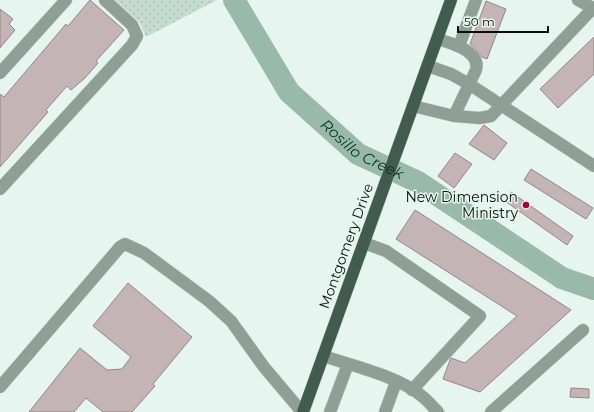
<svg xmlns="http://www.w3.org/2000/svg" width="594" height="412" font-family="Montserrat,sans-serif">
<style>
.park{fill:url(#park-dots)}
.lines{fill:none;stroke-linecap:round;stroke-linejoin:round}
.river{stroke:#98b9ab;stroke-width:22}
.building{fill:#c4b4b5;stroke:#958687}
.minor-casing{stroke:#c3d0cb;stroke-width:13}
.major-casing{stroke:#c3d0cb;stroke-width:13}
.minor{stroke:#909e98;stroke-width:12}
.major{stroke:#415b50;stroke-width:12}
.poi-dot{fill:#a1033c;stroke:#e6f5ef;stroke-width:1.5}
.labels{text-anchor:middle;stroke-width:3;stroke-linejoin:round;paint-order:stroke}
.poi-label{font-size:14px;fill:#0a0f0d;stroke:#e6f5ef;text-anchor:end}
.street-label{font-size:14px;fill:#0a0f0d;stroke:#e6f5ef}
.water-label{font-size:15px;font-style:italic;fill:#043527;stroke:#e6f5ef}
</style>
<defs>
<pattern id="park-dots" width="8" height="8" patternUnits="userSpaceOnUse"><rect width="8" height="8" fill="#c4dcd1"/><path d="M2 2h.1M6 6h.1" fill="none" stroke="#a7bcb2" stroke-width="1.8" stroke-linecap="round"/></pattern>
</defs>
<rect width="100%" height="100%" fill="#e6f5ef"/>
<!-- park -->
<path class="park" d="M 115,0 L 217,0 L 146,37 L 139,22 Z"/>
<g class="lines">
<!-- river -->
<path class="river" id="s1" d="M 234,0 L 289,92 L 358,154 L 418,182 L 562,278 L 594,289"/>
</g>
<!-- building -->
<path class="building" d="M 90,0 L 124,30 L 96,61 L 98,63 L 85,78 L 71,90 L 67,86 L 46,110 L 48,112 L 0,167 L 0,94 L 4,97 L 66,24 L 68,26 Z
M 486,1 L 506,9 L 487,59 L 482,57 L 475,48 L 470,44 Z
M 0,9 L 13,19 L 9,24 L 15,30 L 0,48 Z
M 594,37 L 594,74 L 558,108 L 540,89 Z
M 484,125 L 507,143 L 494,160 L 469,144 Z
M 455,153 L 472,164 L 454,188 L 438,176 Z
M 531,169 L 593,208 L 586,219 L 524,180 Z
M 511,192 L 573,236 L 567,245 L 505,201 Z
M 415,210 L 571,310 L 480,392 L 443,379 L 450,360 L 451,358 L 465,363 L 517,316 L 396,239 Z
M 128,283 L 192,337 L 153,384 L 155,386 L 132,412 L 103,412 L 86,398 L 74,412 L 29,412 L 80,348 L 107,370 L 122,369 L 131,357 L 93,326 Z
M 571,388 L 589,389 L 589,398 L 570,397 Z"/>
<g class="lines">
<defs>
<path id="minor" d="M 459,46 L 476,0
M 428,66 L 451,74 L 469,84 L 594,166
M 0,73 L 66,0
M 413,106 L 454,116 L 476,70 C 481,51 451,43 438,39
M 454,116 L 480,118 L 491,116 L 593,8 L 578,0
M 0,189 L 132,45 L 137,36 L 132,25 L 105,0
M 364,243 L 386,251 L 480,316 L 412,390
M 323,356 C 351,365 401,377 423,397 C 428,401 433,407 438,412
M 0,387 L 120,247 L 125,244 L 144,253 L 209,301 L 231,321 L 264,367 L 302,412
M 330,412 L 348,364
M 385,412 L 396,382
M 491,412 L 583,330"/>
<path id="major" d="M 303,412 L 451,0"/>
</defs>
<!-- minor casing -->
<use href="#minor" class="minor-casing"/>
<!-- major casing -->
<use href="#major" class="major-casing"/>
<!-- minor -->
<use href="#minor" class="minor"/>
<!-- major -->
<use href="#major" class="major"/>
</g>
<!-- markers -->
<circle class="poi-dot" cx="526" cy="205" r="4"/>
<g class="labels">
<!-- poi labels -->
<g class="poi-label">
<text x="518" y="202">New Dimension<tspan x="518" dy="16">Ministry</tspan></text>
</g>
<!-- street labels -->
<g class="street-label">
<text transform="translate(346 246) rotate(-70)" y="5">Montgomery Drive</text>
</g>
<!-- water labels -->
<g class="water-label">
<text dy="5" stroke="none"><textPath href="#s1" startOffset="201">Rosillo Creek</textPath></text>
</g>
</g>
<!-- scale -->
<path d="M458 26v6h90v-6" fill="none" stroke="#0a0f0d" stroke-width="2"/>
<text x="464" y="26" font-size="12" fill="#0a0f0d" stroke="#e6f5ef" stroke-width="3" paint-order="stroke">50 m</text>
</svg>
